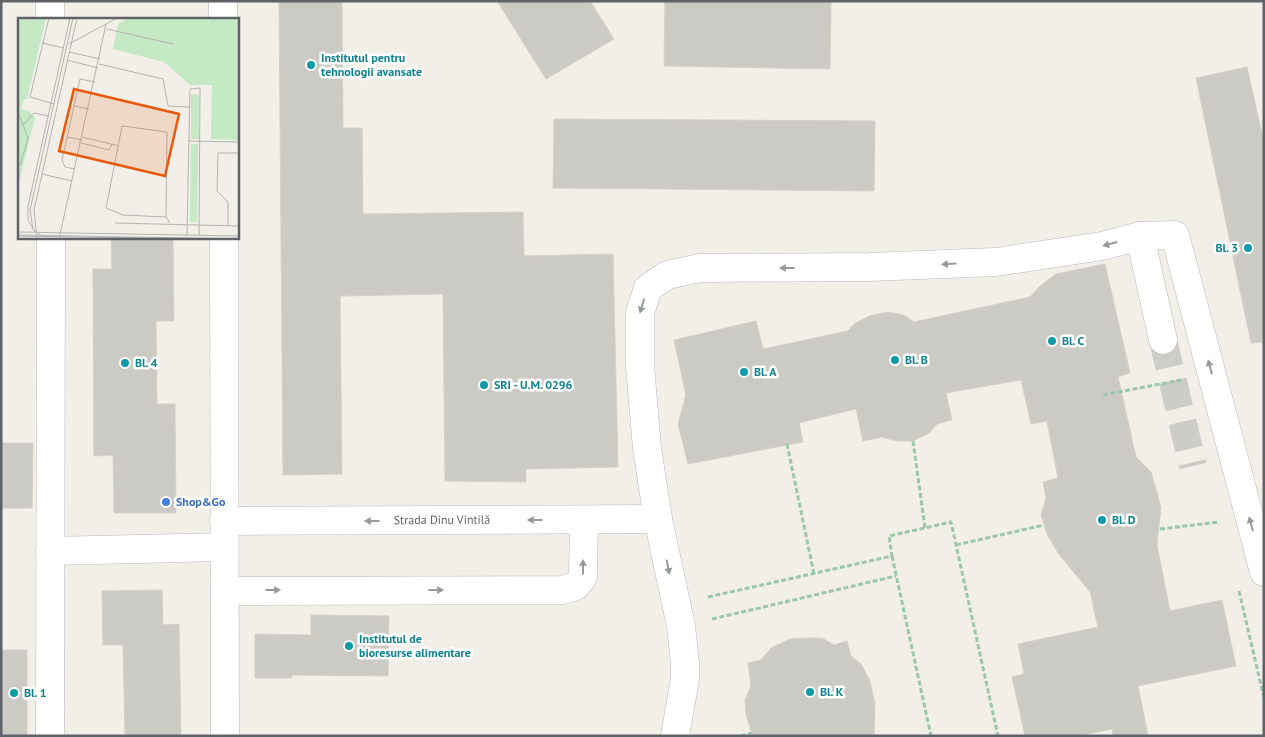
<svg xmlns="http://www.w3.org/2000/svg" width="1265" height="737" font-family="'PT Sans',sans-serif">
<style>
.building{fill:#cccac5;stroke:#d6d1c6}
.lines{fill:none;stroke-linecap:round;stroke-linejoin:round}
.minor-tunnel{stroke:#ccccc8;stroke-width:28;stroke-dasharray:28 14;stroke-linecap:butt}
.minor-casing{stroke:#b5b8bc;stroke-width:29}
.path{stroke:#9cc7a9;stroke-width:3;stroke-dasharray:5 2.5;stroke-linecap:butt}
.minor{stroke:#fff;stroke-width:28}
.oneway{fill:#979a9d}
.culture-dot{fill:#0f9aa8;stroke:#fff;stroke-width:2}
.shop-dot{fill:#3f7fe0;stroke:#fff;stroke-width:2}
.labels{text-anchor:middle;stroke-width:5;stroke-linejoin:round;paint-order:stroke}
.culture-label{font-size:12px;font-weight:bold;fill:#0d838f;stroke:#fff;text-anchor:start}
.shop-label{font-size:12px;font-weight:bold;fill:#366cbe;stroke:#fff;text-anchor:start}
.street-label{font-size:12px;fill:#5f6368;stroke:#fff}
.inset-road{fill:none;stroke:#b3b3b1;stroke-width:1}
.view{fill:#e8590c;fill-opacity:0.15;stroke:#e8590c;stroke-width:2.5}
.inset-edge{fill:none;stroke:#5f6368;stroke-width:2.5}
</style>
<rect width="100%" height="100%" fill="#f1efe8"/>
<!-- building -->
<path class="building" d="M 279,1 L 342,1 L 343,128 L 362,128 L 363,214 L 523,212 L 524,256 L 613,254 L 618,467 L 526,469 L 526,482 L 445,481 L 443,294 L 340,296 L 342,474 L 283,475 Z
M 497,1 L 590,1 L 614,39 L 546,79 Z
M 665,1 L 831,1 L 830,69 L 664,66 Z
M 1247,67 L 1264,143 L 1264,342 L 1251,343 L 1196,78 Z
M 554,119 L 875,121 L 874,191 L 553,188 Z
M 111,238 L 173,238 L 174,321 L 156,321 L 157,404 L 175,404 L 176,513 L 114,513 L 113,455 L 94,456 L 93,269 L 112,269 Z
M 1105,264 L 1130,373 L 1118,377 L 1136,457 L 1151,472 L 1161,507 L 1157,545 L 1170,611 L 1222,600 L 1236,666 L 1138,686 L 1148,736 L 1113,736 L 1112,729 L 1078,736 L 1025,736 L 1012,677 L 1024,674 L 1018,644 L 1098,627 L 1090,592 L 1058,553 L 1047,534 L 1041,515 L 1046,498 L 1043,482 L 1058,478 L 1047,421 L 1031,424 L 1021,380 L 946,393 L 952,420 L 937,424 L 929,433 L 913,441 L 896,441 L 882,437 L 863,441 L 856,409 L 799,423 L 803,442 L 688,464 L 678,424 L 686,395 L 674,340 L 756,321 L 763,349 L 848,331 L 854,324 L 869,316 L 887,312 L 904,315 L 914,322 L 1030,297 L 1040,286 L 1056,274 Z
M 1,443 L 33,443 L 32,508 L 1,508 Z
M 162,590 L 163,625 L 179,624 L 181,736 L 125,736 L 123,645 L 103,645 L 102,591 Z
M 311,615 L 389,616 L 388,676 L 292,675 L 292,678 L 255,678 L 255,634 L 311,635 Z
M 807,638 L 822,638 L 834,645 L 847,641 L 851,656 L 861,664 L 870,681 L 875,704 L 874,736 L 753,736 L 746,715 L 745,699 L 751,686 L 748,663 L 761,660 L 771,648 L 790,639 Z
M 1,650 L 27,650 L 27,736 L 1,736 Z"/>
<g class="lines">
<!-- minor-tunnel -->
<path class="minor-tunnel" d="M 1163,340 L 1193,466"/>
<defs>
<g id="minor">
<path d="M 50,1 L 50,19"/>
<path d="M 223,19 L 223,1"/>
<path d="M 1140,236 L 1163,340"/>
<path d="M 224,238 L 225,736"/>
<path id="s1" d="M 224,521 L 658,519"/>
<path d="M 50,551 L 224,547"/>
<path d="M 225,591 L 563,590 L 576,586 L 583,577 L 584,520"/>
<path d="M 50,736 L 51,238"/>
<path d="M 675,736 L 685,679 L 685,663 L 681,626 L 658,519 L 647,448 L 640,366 L 640,313 L 648,288 L 667,275 L 700,268 L 869,267 L 996,262 L 1102,246 L 1140,236 L 1175,235 L 1264,572"/>
</g>
</defs>
<!-- minor casing -->
<use href="#minor" class="minor-casing"/>
<!-- path -->
<path class="path" d="M 1103,395 L 1181,380
M 913,441 L 925,528
M 787,444 L 814,574
M 1160,529 L 1219,522
M 956,545 L 1044,525
M 892,556 L 931,736
M 1239,591 L 1264,698
M 708,597 L 892,556 L 889,536 L 951,522 L 998,736
M 712,619 L 896,576
M 741,736 L 752,733"/>
<!-- minor -->
<use href="#minor" class="minor"/>
</g>
<!-- one-way arrows -->
<defs><path id="oneway-solid" d="M-6-.8H1V-3.2L6.5 0L1 3.2V.8H-6Z" transform="scale(1.25)"/></defs>
<g class="oneway">
<use href="#oneway-solid" transform="translate(1110 244) rotate(165)"/>
<use href="#oneway-solid" transform="translate(949 264) rotate(177)"/>
<use href="#oneway-solid" transform="translate(787 268) rotate(180)"/>
<use href="#oneway-solid" transform="translate(642 306) rotate(106)"/>
<use href="#oneway-solid" transform="translate(1210 367) rotate(-105)"/>
<use href="#oneway-solid" transform="translate(535 520) rotate(180)"/>
<use href="#oneway-solid" transform="translate(372 521) rotate(180)"/>
<use href="#oneway-solid" transform="translate(1251 524) rotate(-105)"/>
<use href="#oneway-solid" transform="translate(583 567) rotate(-90)"/>
<use href="#oneway-solid" transform="translate(668 567) rotate(79)"/>
<use href="#oneway-solid" transform="translate(273 590)"/>
<use href="#oneway-solid" transform="translate(436 590)"/>
</g>
<!-- markers -->
<g class="culture-dot">
<circle cx="311" cy="65" r="5"/>
<circle cx="1248" cy="248" r="5"/>
<circle cx="1052" cy="341" r="5"/>
<circle cx="895" cy="360" r="5"/>
<circle cx="125" cy="363" r="5"/>
<circle cx="744" cy="372" r="5"/>
<circle cx="484" cy="385" r="5"/>
<circle cx="1102" cy="520" r="5"/>
<circle cx="349" cy="646" r="5"/>
<circle cx="810" cy="692" r="5"/>
<circle cx="14" cy="693" r="5"/>
</g>
<circle class="shop-dot" cx="166" cy="502" r="5"/>
<g class="labels">
<!-- culture labels -->
<g class="culture-label">
<text x="321" y="62">Institutul pentru<tspan x="321" dy="14">tehnologii avansate</tspan></text>
<text x="1238" y="252" text-anchor="end">Bl. 3</text>
<text x="1062" y="345">Bl. C</text>
<text x="905" y="364">Bl. B</text>
<text x="135" y="367">Bl. 4</text>
<text x="754" y="376">Bl. A</text>
<text x="494" y="389">SRI - U.M. 0296</text>
<text x="1112" y="524">Bl. D</text>
<text x="359" y="643">Institutul de<tspan x="359" dy="14">bioresurse alimentare</tspan></text>
<text x="820" y="696">Bl. K</text>
<text x="24" y="697">Bl. 1</text>
</g>
<!-- shop labels -->
<g class="shop-label">
<text x="176" y="506">Shop&amp;Go</text>
</g>
<!-- street labels -->
<g class="street-label">
<text dy="4" stroke="none"><textPath href="#s1" startOffset="218">Strada Dinu Vintilă</textPath></text>
</g>
</g>
<!-- overview -->
<g transform="translate(18 18)">
<rect width="221" height="221" fill="#f1efe8"/>
<path d="M 0,0 L 28,0 L 9,81 L 6,81 L 3,91 L 11,93 L 17,100 L 0,168 ZM 111,0 L 221,0 L 221,122 L 193,121 L 194,67 L 172,67 L 146,44 L 95,31 L 100,6 ZM 173,76 L 181,77 L 181,121 L 173,121 ZM 173,126 L 180,126 L 179,204 L 172,204 Z" fill="#c5e8c5"/>
<path class="inset-road" d="M 31,0 L 12,79 L 36,86M 89,11 L 155,26M 24,25 L 46,30M 51,26 L 99,0M 51,34 L 82,41M 49,42 L 80,50M 81,46 L 145,61 L 150,88 L 171,89M 56,88 L 71,91M 0,94 L 10,120 L 2,148M 5,107 L 16,95 L 31,98M 49,119 L 64,122M 64,119 L 101,128M 171,123 L 222,124M 63,125 L 91,132 L 94,126M 57,151 L 47,149 L 44,142 L 62,61 L 77,64M 24,156 L 54,163M 148,199 L 105,197 L 88,190 L 104,108 L 149,114 L 148,199 L 152,205M 97,205 L 222,208M 210,207 L 210,184 L 199,173 L 200,135 L 222,135M 0,214 L 222,218M 17,214 L 10,202 L 10,188 L 52,0M 0,217 L 222,221M 169,217 L 172,71 L 182,70 L 181,217M 0,218 L 197,221M 25,219 L 15,211 L 12,192 L 55,0M 19,221 L 16,192 L 59,0M 41,221 L 88,6"/>
<path class="view" d="M 56,71 L 161,96 L 147,158 L 41,133 Z"/>
<rect width="221" height="221" class="inset-edge"/>
</g>
<!-- border -->
<rect width="1265" height="737" fill="none" stroke="#5f6368" stroke-width="5"/>
</svg>
